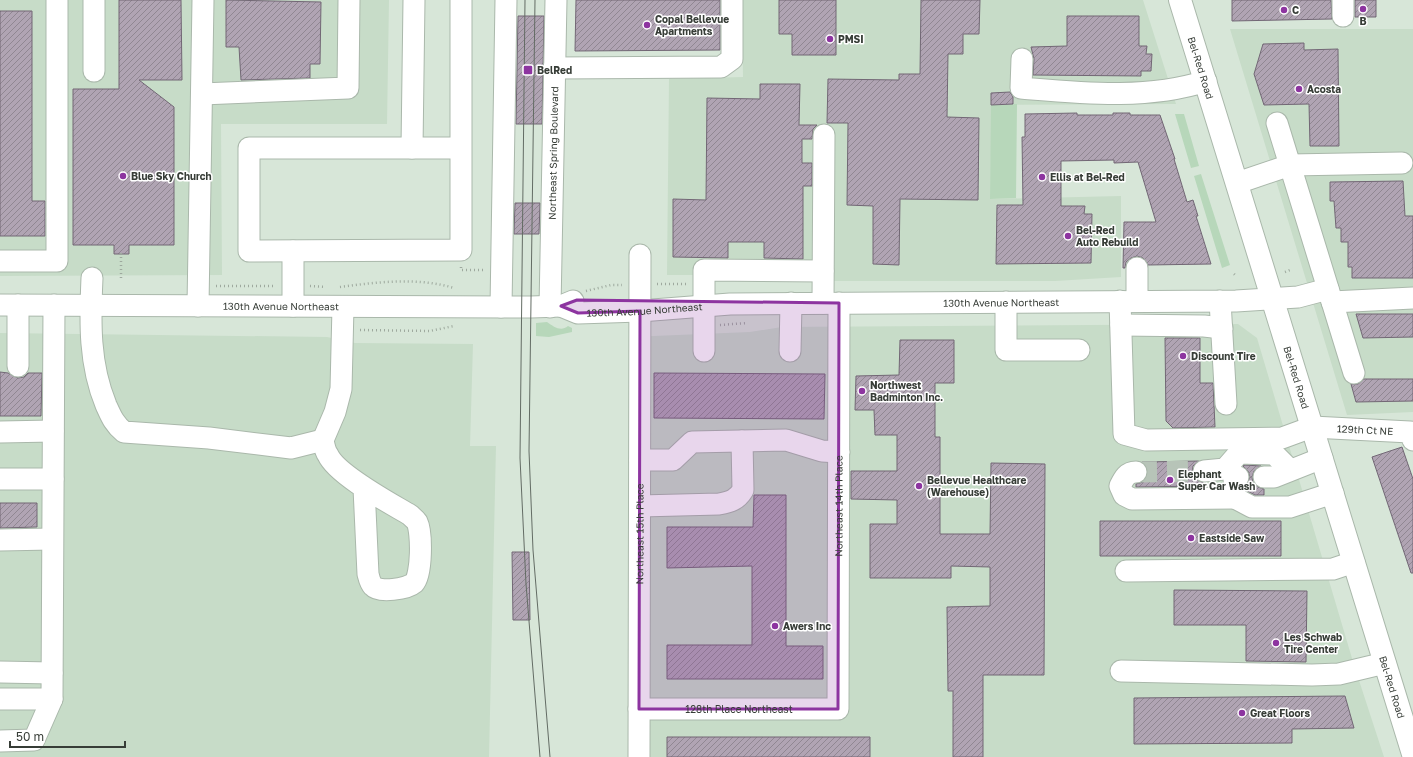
<svg xmlns="http://www.w3.org/2000/svg" width="1413" height="757" font-family="'Golos Text',sans-serif">
<style>
.built{fill:#c7dcc8}
.green{fill:#b7d7ba}
.building{fill:url(#building-hatch);stroke:#726775}
.lines{fill:none;stroke-linecap:round;stroke-linejoin:round}
.minor-tunnel{stroke:#b7c4b8;stroke-width:21;stroke-dasharray:21 10;stroke-linecap:butt}
.minor-casing{stroke:#aab8ab;stroke-width:23}
.major-casing{stroke:#aab8ab;stroke-width:24}
.path{stroke:#9ea99e;stroke-width:2.5;stroke-dasharray:1 3;stroke-linecap:butt}
.minor{stroke:#fff;stroke-width:21}
.major{stroke:#fff;stroke-width:22}
.tram{stroke:#636c64;stroke-width:1}
.marked{fill:#8d34a0;fill-opacity:0.2;stroke:#8d34a0;stroke-width:3;stroke-linejoin:round}
.poi-dot{fill:#8d34a0;stroke:#fff;stroke-width:1.5}
.labels{text-anchor:middle;stroke-width:3;stroke-linejoin:round;paint-order:stroke}
.poi-label{font-size:10px;font-weight:bold;fill:#373d37;stroke:#fff;text-anchor:start}
.street-label{font-size:10px;fill:#373d37;stroke:#fff}
</style>
<defs>
<pattern id="building-hatch" width="6" height="6" patternUnits="userSpaceOnUse"><rect width="6" height="6" fill="#b0a4b3"/><path d="M-1 1l2-2M0 6l6-6M5 7l2-2" fill="none" stroke="#908792"/></pattern>
</defs>
<rect width="100%" height="100%" fill="#d7e6d8"/>
<!-- built -->
<path class="built" d="M 0,0 L 389,0 L 387,124 L 221,124 L 222,275 L 0,276 Z
M 742,0 L 1143,0 L 1176,104 L 992,105 L 990,199 L 1121,196 L 1121,277 L 1055,281 L 781,281 L 719,275 L 667,275 L 669,79 L 743,77 Z
M 1230,29 L 1413,29 L 1413,412 L 1347,415 Z
M 1238,324 L 1257,338 L 1354,665 L 1384,757 L 629,757 L 630,337 L 750,332 L 782,327 Z
M 0,333 L 327,337 L 355,343 L 473,344 L 470,446 L 496,446 L 489,757 L 0,757 Z"/>
<!-- green -->
<path class="green" d="M 1017,104 L 1016,198 L 990,199 L 991,105 Z
M 1175,114 L 1184,114 L 1199,166 L 1191,168 Z
M 1201,174 L 1230,265 L 1222,268 L 1194,176 Z
M 547,322 C 554,327 561,332 568,326 L 572,328 L 572,332 L 549,337 L 536,336 L 536,323 Z"/>
<!-- building -->
<path class="building" d="M 119,0 L 181,0 L 182,80 L 139,80 L 174,107 L 174,245 L 129,245 L 129,254 L 114,254 L 114,245 L 73,245 L 73,89 L 119,89 Z
M 226,0 L 321,2 L 320,64 L 310,64 L 310,78 L 241,80 L 239,47 L 226,47 Z
M 576,0 L 720,0 L 720,50 L 575,51 Z
M 779,0 L 836,0 L 836,55 L 792,55 L 792,34 L 779,34 Z
M 921,0 L 980,0 L 979,34 L 963,34 L 963,54 L 948,54 L 947,117 L 979,118 L 978,200 L 900,199 L 899,265 L 873,264 L 873,206 L 847,205 L 848,123 L 827,123 L 828,79 L 899,80 L 899,74 L 920,74 Z
M 1232,0 L 1331,0 L 1332,19 L 1232,21 Z
M 1355,0 L 1376,0 L 1376,17 L 1355,17 Z
M 0,11 L 32,11 L 32,201 L 45,201 L 45,236 L 0,236 Z
M 518,16 L 544,16 L 542,124 L 516,124 Z
M 1067,16 L 1139,16 L 1139,46 L 1147,46 L 1146,54 L 1152,54 L 1151,71 L 1141,71 L 1141,76 L 1033,75 L 1034,59 L 1031,47 L 1067,46 Z
M 1304,43 L 1304,50 L 1338,49 L 1339,146 L 1310,146 L 1309,104 L 1264,105 L 1254,74 L 1263,44 Z
M 760,84 L 800,84 L 799,125 L 817,125 L 813,129 L 812,139 L 802,139 L 802,163 L 812,163 L 812,186 L 803,186 L 803,259 L 764,258 L 764,242 L 728,242 L 728,258 L 673,257 L 673,199 L 706,200 L 707,98 L 760,99 Z
M 1010,92 L 1013,97 L 1013,104 L 991,105 L 991,93 Z
M 1077,113 L 1077,115 L 1113,115 L 1113,113 L 1130,113 L 1130,115 L 1160,115 L 1175,159 L 1174,159 L 1187,202 L 1193,200 L 1198,216 L 1196,216 L 1211,264 L 1148,265 L 1143,258 L 1137,256 L 1131,258 L 1126,262 L 1125,268 L 1123,268 L 1124,222 L 1156,222 L 1138,162 L 1114,163 L 1114,160 L 1061,161 L 1061,206 L 1085,206 L 1084,214 L 1092,214 L 1091,263 L 996,264 L 997,205 L 1023,205 L 1022,137 L 1025,137 L 1025,114 Z
M 1403,181 L 1405,216 L 1413,216 L 1413,278 L 1352,278 L 1352,267 L 1348,267 L 1348,242 L 1341,242 L 1341,228 L 1336,228 L 1334,201 L 1330,201 L 1330,182 Z
M 515,203 L 540,203 L 539,234 L 514,234 Z
M 1356,314 L 1413,314 L 1413,337 L 1363,338 Z
M 1165,338 L 1200,338 L 1200,383 L 1213,383 L 1215,427 L 1173,428 L 1166,421 Z
M 900,340 L 954,340 L 954,383 L 935,383 L 935,437 L 940,437 L 940,534 L 990,534 L 991,463 L 1045,464 L 1044,675 L 983,675 L 983,757 L 953,757 L 953,691 L 948,691 L 947,607 L 990,606 L 990,567 L 951,566 L 951,578 L 870,578 L 870,524 L 897,524 L 897,500 L 851,499 L 851,471 L 897,471 L 897,435 L 875,435 L 874,410 L 855,410 L 856,376 L 899,375 Z
M 0,372 L 8,373 L 18,378 L 24,377 L 28,373 L 42,373 L 41,416 L 0,416 Z
M 654,373 L 825,374 L 824,419 L 654,418 Z
M 1364,379 L 1413,379 L 1413,401 L 1356,402 L 1351,384 L 1358,384 Z
M 1402,447 L 1413,479 L 1413,573 L 1411,573 L 1372,457 Z
M 1199,461 L 1193,466 L 1192,473 L 1194,478 L 1204,483 L 1204,486 L 1136,487 L 1136,484 L 1143,482 L 1147,477 L 1148,471 L 1142,462 Z
M 1244,465 L 1261,466 L 1254,471 L 1252,477 L 1253,483 L 1258,487 L 1264,489 L 1264,495 L 1255,495 L 1247,491 L 1246,485 L 1250,477 L 1248,471 L 1243,466 Z
M 754,495 L 786,495 L 786,646 L 823,646 L 823,679 L 667,679 L 667,645 L 752,645 L 752,566 L 667,568 L 667,527 L 753,527 Z
M 0,503 L 37,503 L 37,527 L 0,528 Z
M 1100,521 L 1281,521 L 1281,556 L 1100,556 Z
M 512,552 L 529,552 L 530,620 L 513,620 Z
M 1174,590 L 1307,591 L 1306,662 L 1246,661 L 1246,625 L 1174,625 Z
M 1345,696 L 1354,728 L 1292,729 L 1292,743 L 1134,744 L 1134,698 Z
M 667,737 L 870,737 L 870,757 L 667,757 Z"/>
<g class="lines">
<!-- minor-tunnel -->
<path class="minor-tunnel" d="M 1136,472 L 1204,471"/>
<defs>
<g id="minor">
<path d="M 1343,0 L 1343,16"/>
<path d="M 1022,59 L 1021,88 C 1082,93 1147,100 1206,81"/>
<path d="M 554,68 L 721,67 L 732,59 L 732,0"/>
<path d="M 94,71 L 94,0"/>
<path d="M 202,94 L 348,88 L 349,0"/>
<path d="M 1277,123 L 1354,373"/>
<path d="M 412,148 L 414,0"/>
<path d="M 461,148 L 249,148 L 249,251 L 461,250 L 461,0"/>
<path d="M 1237,183 L 1290,165 L 1402,163"/>
<path d="M 293,251 L 293,306"/>
<path d="M 0,261 L 57,261 L 57,0"/>
<path d="M 1137,268 L 1137,301"/>
<path d="M 92,278 C 90,322 89,364 106,405 C 111,416 114,424 124,432 L 209,438 L 291,448 L 323,440"/>
<path id="s1" d="M 1120,301 L 1124,434 L 1146,440 L 1282,438 L 1312,427 L 1410,432 L 1413,440"/>
<path d="M 1220,301 L 1226,404"/>
<path d="M 1006,302 L 1006,350 L 1079,350"/>
<path d="M 1332,302 L 1413,298"/>
<path d="M 823,303 L 824,135"/>
<path id="s2" d="M 0,305 L 531,307 L 561,306 L 573,301"/>
<path d="M 198,306 L 203,0"/>
<path id="s3" d="M 561,306 L 578,313 L 640,311 L 730,304 L 1236,301 L 1298,297 L 1328,289"/>
<path d="M 343,307 L 341,389 L 335,412 L 323,440 C 324,445 325,451 328,455 C 337,475 390,503 410,515 C 412,517 415,519 417,522 C 422,532 422,575 414,583 C 407,589 379,593 373,586 C 370,583 369,578 368,574 L 364,488"/>
<path d="M 501,307 L 506,0"/>
<path id="s4" d="M 550,307 L 556,0"/>
<path d="M 1121,325 L 1204,326 L 1222,328"/>
<path d="M 704,351 L 704,270 L 823,271"/>
<path d="M 790,351 L 791,303"/>
<path d="M 18,366 L 18,305"/>
<path d="M 0,432 L 53,431"/>
<path d="M 640,460 L 673,460 L 692,442 L 786,440 L 822,451 L 839,452"/>
<path d="M 1204,471 L 1225,469 L 1239,453 L 1274,454 L 1290,470"/>
<path d="M 1136,472 C 1127,472 1124,478 1120,486 L 1124,495 L 1132,499 L 1235,498"/>
<path d="M 1238,477 L 1234,477 L 1235,498 L 1252,507 L 1290,507 L 1333,493"/>
<path d="M 1264,477 L 1274,477 L 1322,458"/>
<path d="M 0,479 L 53,479"/>
<path d="M 640,506 L 719,504 C 730,502 737,500 743,490 L 742,441"/>
<path d="M 0,540 L 52,539"/>
<path d="M 1126,571 L 1333,569 L 1354,562"/>
<path d="M 1121,671 L 1312,675 L 1339,674 L 1385,663"/>
<path d="M 0,672 L 52,673"/>
<path d="M 0,699 L 52,699"/>
<path id="s5" d="M 639,709 L 838,709 L 839,303"/>
<path d="M 0,741 L 34,740 L 52,699 L 54,305"/>
<path id="s6" d="M 639,757 L 640,255"/>
</g>
<g id="major">
<path id="s7" d="M 1180,0 L 1413,754"/>
</g>
</defs>
<!-- minor casing -->
<use href="#minor" class="minor-casing"/>
<!-- major casing -->
<use href="#major" class="major-casing"/>
<!-- path -->
<path class="path" d="M 461,267 L 461,270 L 484,270
M 1285,272 L 1290,270
M 1234,274 L 1236,276
M 121,278 L 121,253
M 657,284 L 686,284
M 216,286 L 275,286
M 310,286 L 325,287
M 340,287 C 378,282 418,277 454,288
M 586,291 L 611,285 L 622,285
M 720,325 L 747,323
M 360,330 L 430,331 L 454,326"/>
<!-- minor -->
<use href="#minor" class="minor"/>
<!-- major -->
<use href="#major" class="major"/>
<!-- tram -->
<path class="tram" d="M 525,0 L 520,458 L 526,584 L 540,757
M 535,0 L 529,451 L 533,550 L 550,757"/>
</g>
<!-- marked area -->
<path class="marked" d="M 577,300 L 839,303 L 838,709 L 639,709 L 640,311 L 578,313 L 561,306 Z"/>
<!-- markers -->
<g class="poi-dot">
<circle cx="1363" cy="9" r="4"/>
<circle cx="1284" cy="10" r="4"/>
<circle cx="647" cy="25" r="4"/>
<circle cx="830" cy="39" r="4"/>
<rect x="523" y="65" width="10" height="10" rx="2"/>
<circle cx="1299" cy="89" r="4"/>
<circle cx="123" cy="176" r="4"/>
<circle cx="1042" cy="177" r="4"/>
<circle cx="1068" cy="236" r="4"/>
<circle cx="1183" cy="356" r="4"/>
<circle cx="862" cy="391" r="4"/>
<circle cx="1170" cy="480" r="4"/>
<circle cx="919" cy="486" r="4"/>
<circle cx="1191" cy="538" r="4"/>
<circle cx="775" cy="626" r="4"/>
<circle cx="1276" cy="643" r="4"/>
<circle cx="1242" cy="713" r="4"/>
</g>
<g class="labels">
<!-- poi labels -->
<g class="poi-label">
<text x="1292" y="14">C</text>
<text x="655" y="23">Copal Bellevue<tspan x="655" dy="12">Apartments</tspan></text>
<text x="1363" y="25" text-anchor="middle">B</text>
<text x="838" y="43">PMSI</text>
<text x="537" y="74">BelRed</text>
<text x="1307" y="93">Acosta</text>
<text x="131" y="180">Blue Sky Church</text>
<text x="1050" y="181">Ellis at Bel-Red</text>
<text x="1076" y="234">Bel-Red<tspan x="1076" dy="12">Auto Rebuild</tspan></text>
<text x="1191" y="360">Discount Tire</text>
<text x="870" y="389">Northwest<tspan x="870" dy="12">Badminton Inc.</tspan></text>
<text x="1178" y="478">Elephant<tspan x="1178" dy="12">Super Car Wash</tspan></text>
<text x="927" y="484">Bellevue Healthcare<tspan x="927" dy="12">(Warehouse)</tspan></text>
<text x="1199" y="542">Eastside Saw</text>
<text x="783" y="630">Awers Inc</text>
<text x="1284" y="641">Les Schwab<tspan x="1284" dy="12">Tire Center</tspan></text>
<text x="1250" y="717">Great Floors</text>
</g>
<!-- street labels -->
<g class="street-label">
<text dy="4" stroke="none"><textPath href="#s7" startOffset="71">Bel-Red Road</textPath></text>
<text dy="4" stroke="none"><textPath href="#s4" startOffset="154">Northeast Spring Boulevard</textPath></text>
<text dy="4" stroke="none"><textPath href="#s3" startOffset="442">130th Avenue Northeast</textPath></text>
<text dy="4" stroke="none"><textPath href="#s2" startOffset="281">130th Avenue Northeast</textPath></text>
<text dy="4" stroke="none"><textPath href="#s3" startOffset="85">130th Avenue Northeast</textPath></text>
<text dy="4" stroke="none"><textPath href="#s7" startOffset="395">Bel-Red Road</textPath></text>
<text dy="4" stroke="none"><textPath href="#s1" startOffset="377">129th Ct NE</textPath></text>
<text dy="4" stroke="none"><textPath href="#s5" startOffset="402">Northeast 14th Place</textPath></text>
<text dy="4" stroke="none"><textPath href="#s6" startOffset="223">Northeast 15th Place</textPath></text>
<text dy="4" stroke="none"><textPath href="#s7" startOffset="719">Bel-Red Road</textPath></text>
<text dy="4" stroke="none"><textPath href="#s5" startOffset="100">128th Place Northeast</textPath></text>
</g>
</g>
<!-- scale -->
<path d="M10 741v6h115v-6" fill="none" stroke="#373d37" stroke-width="2"/>
<text x="16" y="741" font-size="12" fill="#373d37" stroke="#ffffff" stroke-width="3" paint-order="stroke">50 m</text>
</svg>
